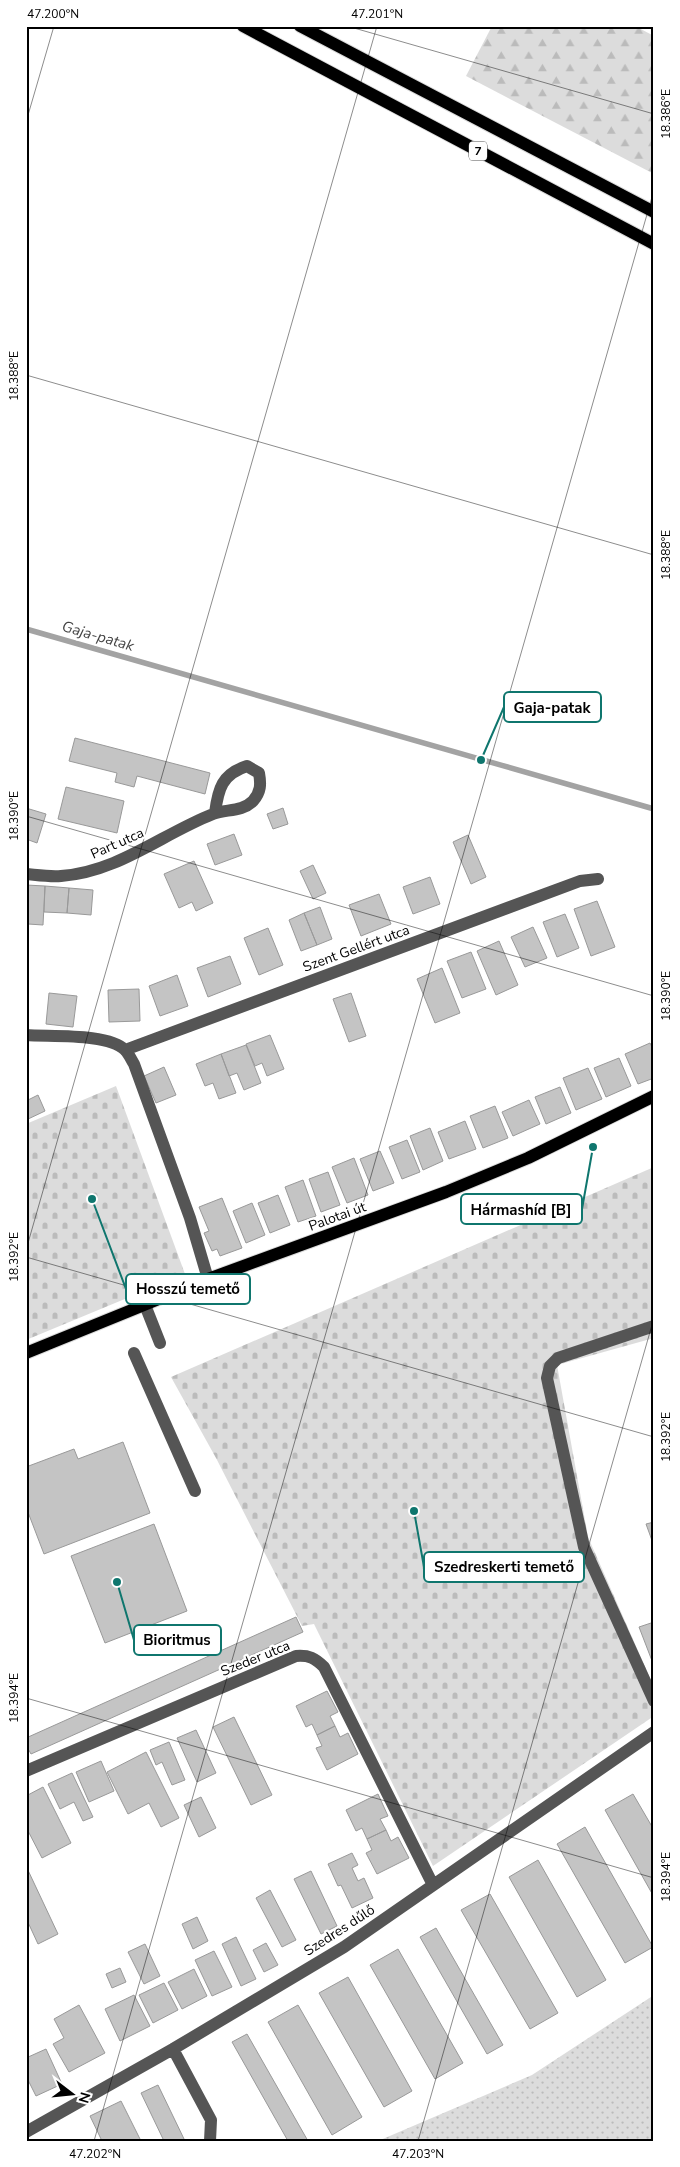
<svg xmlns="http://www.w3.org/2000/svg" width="680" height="2167" font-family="'Nunito Sans',sans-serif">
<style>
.forest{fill:url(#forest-firs)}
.cemetery{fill:url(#cemetery-stones)}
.park{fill:url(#park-dots)}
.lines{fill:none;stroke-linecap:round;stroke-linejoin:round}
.stream{stroke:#a3a3a3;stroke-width:5.5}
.building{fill:#c4c4c4;stroke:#999}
.major-casing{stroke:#dbdbdb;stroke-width:14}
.minor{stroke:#555;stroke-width:12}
.major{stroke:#000;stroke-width:12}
.ticks{fill:none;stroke:#000;stroke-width:1;stroke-opacity:0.45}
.labels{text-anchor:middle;stroke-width:4.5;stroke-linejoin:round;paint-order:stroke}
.shield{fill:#fff;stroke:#4c4c4c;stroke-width:1}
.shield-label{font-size:12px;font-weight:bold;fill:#000}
.street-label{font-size:14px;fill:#000;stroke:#fff}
.water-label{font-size:15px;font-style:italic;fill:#444;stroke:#fff}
.leader{fill:none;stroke:#0f766e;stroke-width:2}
.callout-dot{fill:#0f766e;stroke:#fff;stroke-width:2}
.callout{fill:#fff;stroke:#0f766e;stroke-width:2}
.callout-label{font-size:15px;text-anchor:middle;font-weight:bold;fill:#000}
.neatline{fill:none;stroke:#000;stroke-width:2}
.ticks-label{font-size:12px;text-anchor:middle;fill:#000}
</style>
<defs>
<pattern id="forest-firs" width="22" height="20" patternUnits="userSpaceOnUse" patternTransform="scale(1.25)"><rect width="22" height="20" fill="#dcdcdc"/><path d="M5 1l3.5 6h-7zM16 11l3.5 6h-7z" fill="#bbb"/></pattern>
<pattern id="cemetery-stones" width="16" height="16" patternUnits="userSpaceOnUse" patternTransform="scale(1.25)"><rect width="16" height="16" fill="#dcdcdc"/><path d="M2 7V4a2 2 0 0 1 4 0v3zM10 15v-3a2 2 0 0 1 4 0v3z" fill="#bbb"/></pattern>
<pattern id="park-dots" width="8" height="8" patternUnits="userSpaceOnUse" patternTransform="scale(1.25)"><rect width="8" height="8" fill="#dcdcdc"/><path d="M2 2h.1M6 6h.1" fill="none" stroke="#bbb" stroke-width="1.8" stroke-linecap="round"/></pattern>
</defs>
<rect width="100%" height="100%" fill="#fff"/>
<!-- forest -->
<path class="forest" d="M 492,26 L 635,26 L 654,36 L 654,174 L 466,76 Z"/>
<!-- cemetery -->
<path class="cemetery" d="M 116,1086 L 185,1274 L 26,1340 L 26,1124 Z
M 654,1167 L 654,1338 L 557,1365 L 588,1537 L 654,1687 L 654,1716 L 433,1866 L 314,1624 L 302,1626 L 216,1458 L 171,1377 Z"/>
<!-- park -->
<path class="park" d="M 654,1995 L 654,2141 L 378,2141 L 532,2075 Z"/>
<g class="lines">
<!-- stream -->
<path class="stream" d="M 26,629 L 654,809"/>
</g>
<!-- building -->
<path class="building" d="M 75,738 L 210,773 L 205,794 L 137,776 L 134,787 L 115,782 L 117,773 L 69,761 Z
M 66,787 L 124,801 L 117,833 L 58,819 Z
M 26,808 L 46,814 L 37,843 L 26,839 Z
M 283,808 L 288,824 L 273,829 L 267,814 Z
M 234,834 L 242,855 L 215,865 L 207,844 Z
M 468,835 L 486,877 L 471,884 L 453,842 Z
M 194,861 L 213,903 L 196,911 L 192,902 L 179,908 L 164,874 Z
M 313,865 L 326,893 L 313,899 L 300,871 Z
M 430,877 L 440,904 L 413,914 L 403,887 Z
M 26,885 L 45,886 L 43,925 L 28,924 L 27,931 Z
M 45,886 L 69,888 L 67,913 L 44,912 Z
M 69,888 L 93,890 L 91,915 L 67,913 Z
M 379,894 L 391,924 L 361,936 L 349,905 Z
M 597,901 L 615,947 L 591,956 L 574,909 Z
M 320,907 L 332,939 L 317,945 L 304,913 Z
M 304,913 L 317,945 L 301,951 L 289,920 Z
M 565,914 L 579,948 L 557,957 L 543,922 Z
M 533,927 L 547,958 L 525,967 L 511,937 Z
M 268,928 L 283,965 L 259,975 L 244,938 Z
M 499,941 L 518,985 L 496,995 L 477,951 Z
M 471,952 L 486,989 L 462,998 L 447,961 Z
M 230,956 L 241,984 L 208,997 L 197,968 Z
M 442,968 L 460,1013 L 435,1023 L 417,979 Z
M 177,975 L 188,1006 L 160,1016 L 149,986 Z
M 139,989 L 140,1021 L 109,1022 L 108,990 Z
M 49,993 L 77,996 L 73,1027 L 46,1024 Z
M 351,993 L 366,1036 L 349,1042 L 333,999 Z
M 270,1035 L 284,1069 L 267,1076 L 262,1063 L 255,1066 L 246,1044 Z
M 650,1043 L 654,1051 L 654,1078 L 638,1084 L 625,1054 Z
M 246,1045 L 261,1083 L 244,1090 L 237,1073 L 229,1076 L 221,1054 Z
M 221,1054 L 236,1093 L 219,1099 L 213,1083 L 205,1086 L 196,1064 Z
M 619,1058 L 631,1086 L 606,1097 L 594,1068 Z
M 164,1067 L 176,1095 L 156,1103 L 144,1076 Z
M 588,1068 L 602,1099 L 576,1110 L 563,1078 Z
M 560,1087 L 571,1113 L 546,1124 L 535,1097 Z
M 38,1095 L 45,1111 L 26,1120 L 26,1101 Z
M 529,1100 L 540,1124 L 513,1136 L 502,1112 Z
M 495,1106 L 508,1138 L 483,1148 L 470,1116 Z
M 465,1121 L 476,1149 L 449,1159 L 438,1132 Z
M 430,1128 L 443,1161 L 423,1170 L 410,1136 Z
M 407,1140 L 420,1172 L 402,1179 L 389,1147 Z
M 380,1151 L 394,1183 L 373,1191 L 360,1159 Z
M 354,1158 L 368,1195 L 347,1203 L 332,1167 Z
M 328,1172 L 340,1205 L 321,1212 L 309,1179 Z
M 303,1180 L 316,1216 L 298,1222 L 285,1187 Z
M 278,1195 L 290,1225 L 270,1233 L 258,1203 Z
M 222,1198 L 242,1248 L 220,1256 L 217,1249 L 212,1251 L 204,1233 L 209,1231 L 199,1207 Z
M 252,1203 L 265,1235 L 246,1243 L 233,1211 Z
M 123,1442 L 150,1513 L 44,1554 L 26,1507 L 26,1467 L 74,1449 L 78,1459 Z
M 654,1522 L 654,1546 L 646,1524 Z
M 154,1524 L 187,1611 L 105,1643 L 71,1556 Z
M 296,1617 L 303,1632 L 31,1754 L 26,1745 L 26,1738 Z
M 654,1622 L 654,1666 L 639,1627 Z
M 327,1691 L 338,1712 L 330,1716 L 335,1726 L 317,1735 L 312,1724 L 306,1727 L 296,1706 Z
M 234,1717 L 272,1795 L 251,1805 L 213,1727 Z
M 335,1726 L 340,1737 L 348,1733 L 358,1754 L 327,1770 L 316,1748 L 322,1746 L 317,1735 Z
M 196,1730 L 216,1773 L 197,1782 L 177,1738 Z
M 169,1742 L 185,1780 L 172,1785 L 162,1762 L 156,1765 L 150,1750 Z
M 146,1752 L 179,1818 L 161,1827 L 149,1803 L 128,1814 L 107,1772 Z
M 101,1761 L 114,1791 L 89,1802 L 76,1772 Z
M 72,1773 L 93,1817 L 83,1821 L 74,1802 L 60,1809 L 48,1784 Z
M 43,1787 L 71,1843 L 42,1858 L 26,1827 L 26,1796 Z
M 378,1794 L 388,1816 L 380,1819 L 386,1830 L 367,1839 L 362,1828 L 356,1831 L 346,1810 Z
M 633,1794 L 654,1830 L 654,1897 L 605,1810 Z
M 201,1797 L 216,1828 L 199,1837 L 184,1805 Z
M 585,1827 L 653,1947 L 625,1963 L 557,1844 Z
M 386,1830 L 391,1841 L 398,1837 L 409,1858 L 377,1874 L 366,1853 L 372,1850 L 367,1839 Z
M 352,1853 L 358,1865 L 352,1868 L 358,1881 L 364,1878 L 373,1898 L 352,1908 L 341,1885 L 338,1886 L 328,1864 Z
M 538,1860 L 606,1980 L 577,1997 L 509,1877 Z
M 26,1866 L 58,1934 L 38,1944 L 26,1918 Z
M 311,1871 L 337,1926 L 321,1934 L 294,1879 Z
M 270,1890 L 296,1940 L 282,1947 L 256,1898 Z
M 490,1894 L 558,2013 L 530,2029 L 461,1910 Z
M 197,1917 L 208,1941 L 193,1949 L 182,1924 Z
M 436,1928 L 503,2045 L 487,2054 L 420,1937 Z
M 236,1937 L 256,1979 L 241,1986 L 222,1944 Z
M 266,1943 L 278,1965 L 264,1972 L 253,1950 Z
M 145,1944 L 160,1976 L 144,1984 L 128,1952 Z
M 398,1949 L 463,2063 L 435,2079 L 370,1965 Z
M 214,1951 L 232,1987 L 212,1996 L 195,1960 Z
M 120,1968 L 126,1982 L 112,1988 L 106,1974 Z
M 194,1969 L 207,1996 L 182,2009 L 168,1982 Z
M 348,1977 L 412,2091 L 384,2107 L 319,1993 Z
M 164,1983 L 178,2010 L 153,2023 L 139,1995 Z
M 134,1995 L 150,2026 L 120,2041 L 105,2009 Z
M 79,2005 L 105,2053 L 69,2072 L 53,2044 L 64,2038 L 54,2019 Z
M 298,2005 L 362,2117 L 332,2135 L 268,2022 Z
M 247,2034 L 308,2141 L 288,2141 L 232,2042 Z
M 46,2049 L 62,2084 L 36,2096 L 26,2076 L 26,2058 Z
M 158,2085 L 185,2141 L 164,2141 L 141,2093 Z
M 121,2101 L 141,2141 L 102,2141 L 90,2116 Z"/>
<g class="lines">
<defs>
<path id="major" d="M 243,26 L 654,244
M 300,26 L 654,212
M 26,1353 L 208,1279 L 446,1192 L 528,1158 L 654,1096"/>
</defs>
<!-- major casing -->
<use href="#major" class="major-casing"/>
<!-- minor -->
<path class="minor" d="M 26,874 C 37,875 50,877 61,876 C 118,872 162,834 213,814 C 226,809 242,812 253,801 C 261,792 261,784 259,773 L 247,766 C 222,774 218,789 215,813
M 26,1035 C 50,1037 109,1033 125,1050 C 129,1054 131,1059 134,1064 L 190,1218 L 208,1279
M 125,1050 L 580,881 L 598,879
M 145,1305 L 160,1343
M 654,1326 L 558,1358 L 550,1366 L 547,1378 L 584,1547 L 654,1701
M 134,1353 L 195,1491
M 26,1771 L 296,1656 C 309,1655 315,1658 324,1667 L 433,1885
M 173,2049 L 211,2120 L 210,2141
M 26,2132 L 173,2049 L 344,1947 L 654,1732"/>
<!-- major -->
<use href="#major" class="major"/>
</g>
<!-- ticks -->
<path class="ticks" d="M 347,26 L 654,114M 26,122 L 54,26M 26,375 L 654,555M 26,816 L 654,996M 26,1250 L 377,26M 26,1257 L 654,1437M 26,1698 L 654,1878M 26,2139 L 33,2141M 94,2141 L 654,190M 418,2141 L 654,1318"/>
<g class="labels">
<!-- shield labels -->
<rect class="shield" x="469" y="141.5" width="18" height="19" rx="4"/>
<g class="shield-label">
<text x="478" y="155">7</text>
</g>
<!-- street labels -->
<g class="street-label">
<text transform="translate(117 843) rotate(-24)" y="5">Part utca</text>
<text transform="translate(356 948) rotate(-20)" y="5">Szent Gellért utca</text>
<text transform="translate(337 1216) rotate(-20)" y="5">Palotai út</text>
<text transform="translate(255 1658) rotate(-22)" y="5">Szeder utca</text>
<text transform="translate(339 1930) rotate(-33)" y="5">Szedres dűlő</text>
</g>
<!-- water labels -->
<g class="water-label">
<text transform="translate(98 636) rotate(16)" y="5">Gaja-patak</text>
</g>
</g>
<!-- callouts -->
<path class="leader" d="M481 760L504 707M593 1147L582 1209M92 1199L126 1289M414 1511L424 1567M117 1582L134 1640"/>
<g class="callout-dot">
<circle cx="481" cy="760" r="5"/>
<circle cx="593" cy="1147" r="5"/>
<circle cx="92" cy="1199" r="5"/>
<circle cx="414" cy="1511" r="5"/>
<circle cx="117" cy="1582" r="5"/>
</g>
<g class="callout">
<rect x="504" y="692" width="97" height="30" rx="5"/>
<rect x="461" y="1194" width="121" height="30" rx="5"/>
<rect x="126" y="1274" width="124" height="30" rx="5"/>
<rect x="424" y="1552" width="160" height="30" rx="5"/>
<rect x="134" y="1625" width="87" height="30" rx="5"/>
</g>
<g class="callout-label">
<text x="552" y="713">Gaja-patak</text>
<text x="521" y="1215">Hármashíd [B]</text>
<text x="188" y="1294">Hosszú temető</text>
<text x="504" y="1572">Szedreskerti temető</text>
<text x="177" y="1645">Bioritmus</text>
</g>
<!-- border -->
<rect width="680" height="2167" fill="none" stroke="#ffffff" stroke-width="55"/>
<!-- north arrow -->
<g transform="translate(72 2094) rotate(106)" stroke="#ffffff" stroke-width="4" paint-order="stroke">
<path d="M0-4L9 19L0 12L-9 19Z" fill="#000000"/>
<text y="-8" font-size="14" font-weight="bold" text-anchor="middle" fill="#000000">N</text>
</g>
<rect x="28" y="28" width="624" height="2112" class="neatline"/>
<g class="ticks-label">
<text x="53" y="18">47.200°N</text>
<text x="377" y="18">47.201°N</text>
<text transform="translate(666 114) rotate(-90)" y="4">18.386°E</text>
<text transform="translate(14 376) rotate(-90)" y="4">18.388°E</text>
<text transform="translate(666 555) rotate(-90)" y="4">18.388°E</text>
<text transform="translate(14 816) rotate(-90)" y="4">18.390°E</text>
<text transform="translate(666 996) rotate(-90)" y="4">18.390°E</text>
<text transform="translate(14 1257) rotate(-90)" y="4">18.392°E</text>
<text transform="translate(666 1437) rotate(-90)" y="4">18.392°E</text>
<text transform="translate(14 1698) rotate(-90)" y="4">18.394°E</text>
<text transform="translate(666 1877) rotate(-90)" y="4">18.394°E</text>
<text x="95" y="2158">47.202°N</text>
<text x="418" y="2158">47.203°N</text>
</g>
</svg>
